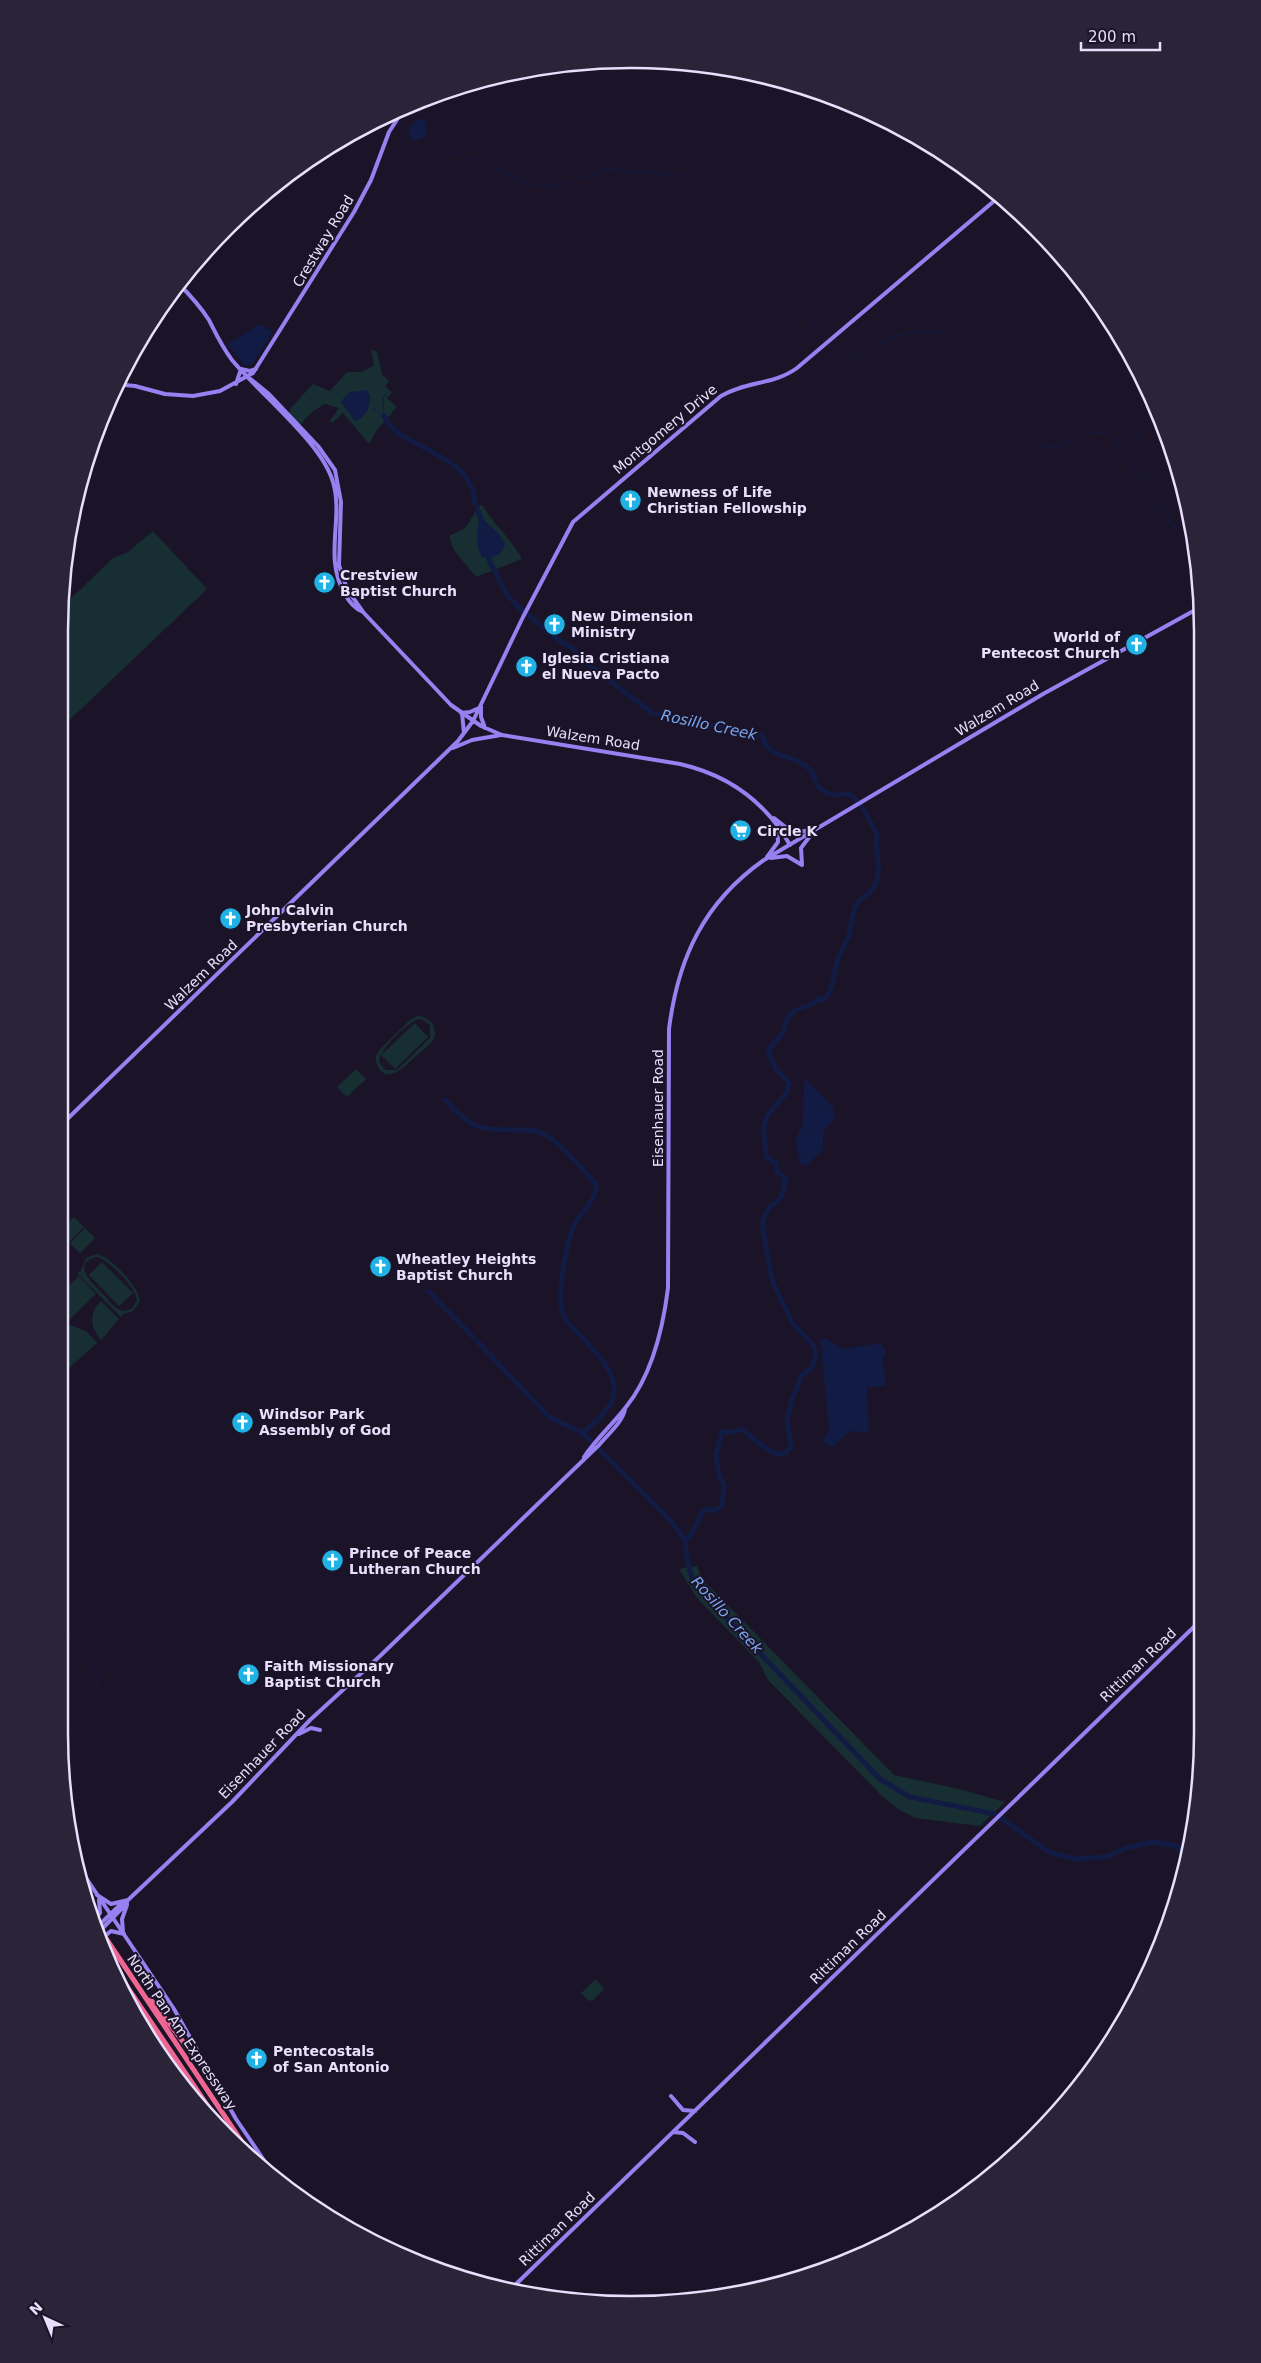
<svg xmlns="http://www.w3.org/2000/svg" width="1261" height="2363" font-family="'DejaVu Sans',sans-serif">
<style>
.green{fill:#172e32;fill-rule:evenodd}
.water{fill:#111b44}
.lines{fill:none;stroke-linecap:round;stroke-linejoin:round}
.stream{stroke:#111b44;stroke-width:1}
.river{stroke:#111b44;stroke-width:5}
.secondary{stroke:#9681f0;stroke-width:4}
.highway{stroke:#ee6792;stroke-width:5}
.highway-bridge{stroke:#ee6792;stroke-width:5}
.labels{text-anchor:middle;stroke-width:4;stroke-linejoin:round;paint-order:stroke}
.street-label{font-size:14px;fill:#e7dffb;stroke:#1b1428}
.poi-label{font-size:14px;font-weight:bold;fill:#e7dffb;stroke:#1b1428;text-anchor:start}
.water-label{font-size:15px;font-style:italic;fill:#78a5ef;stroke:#1b1428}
.rim{fill:none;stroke:#e7dffb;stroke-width:2.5}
</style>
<rect width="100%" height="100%" fill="#1b1428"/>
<!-- green -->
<path class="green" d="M 371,350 L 377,351 L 382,374 L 389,381 L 385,386 L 392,393 L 387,398 L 397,407 L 377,430 L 369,444 L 343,413 L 332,423 L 330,421 L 339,408 L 325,404 L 313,411 L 300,425 L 289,414 L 290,409 L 313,384 L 330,391 L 347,372 L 362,372 L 374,365 Z
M 480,505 L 483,506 C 494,525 511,539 522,559 L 476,577 L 454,550 L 449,536 L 465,528 Z
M 153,531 L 207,589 L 60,729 L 60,609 L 113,558 L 128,552 Z
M 418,1016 C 429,1017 438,1026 434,1038 C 431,1044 423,1050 418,1054 C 406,1065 386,1089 376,1062 L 376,1056 L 380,1049 L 410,1020 ZM 419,1019 L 425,1021 L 430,1025 L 430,1038 L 397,1070 L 385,1070 L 379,1062 C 378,1051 408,1021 419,1019 Z
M 415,1023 L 428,1037 L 395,1069 L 381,1055 Z
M 356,1069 L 366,1079 L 347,1097 L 337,1087 Z
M 74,1217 L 84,1227 L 69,1242 L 59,1231 Z
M 85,1228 L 95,1238 L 80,1253 L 70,1243 Z
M 97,1254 C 110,1256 140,1288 140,1301 L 133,1311 L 123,1314 L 121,1317 L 77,1273 L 81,1271 L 86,1258 ZM 97,1257 C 108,1259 137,1289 137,1300 L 132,1308 C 128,1310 125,1312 120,1310 C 114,1308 108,1299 103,1294 C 94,1285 69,1262 97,1257 Z
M 102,1262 L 133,1293 L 119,1306 L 89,1275 Z
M 79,1276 L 96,1294 L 64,1325 L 59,1321 L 59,1294 Z
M 101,1301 L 119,1319 L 101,1340 C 90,1327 89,1313 101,1301 Z
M 70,1325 L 86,1331 L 97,1343 L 67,1370 L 59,1362 L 59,1327 Z
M 697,1566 L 702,1579 L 894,1775 L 959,1789 L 1005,1802 L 980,1826 L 915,1818 L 898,1809 L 882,1796 L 768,1680 L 759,1662 L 697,1598 L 679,1569 Z
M 596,1979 L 604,1989 L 593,2000 L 589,2001 L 581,1993 Z"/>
<!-- water -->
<path class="water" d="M 417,119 L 422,119 L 426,122 L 427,130 L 424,137 L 415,141 L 410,138 L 408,130 Z
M 261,324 L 273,332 L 253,363 L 248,366 L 244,365 L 227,344 Z
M 366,390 L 370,395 C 371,406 366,417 355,421 L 341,402 L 342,400 L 350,392 Z
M 480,517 L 499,534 L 505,544 C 503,554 492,560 482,557 C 475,547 477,529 480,517 Z
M 807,1080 L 833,1107 L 835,1117 L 823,1133 L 823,1149 L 806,1166 L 800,1164 L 795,1141 L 803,1123 L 804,1082 Z
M 826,1338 L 843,1349 L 881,1343 L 886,1352 L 883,1358 L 886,1386 L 867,1387 L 869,1433 L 850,1431 L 832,1448 L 822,1441 L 829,1430 L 820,1339 Z"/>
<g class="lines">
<!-- stream -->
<path class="stream" d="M 381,119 L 390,121
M 398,124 L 409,127
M 424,132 L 447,149 L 536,186 L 558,186 L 609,169 L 677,175 L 696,187 L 826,341
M 829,344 C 857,376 866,345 893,337 C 906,332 931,329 943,334 L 1010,430 C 1021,439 1041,448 1056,447 C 1075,445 1092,425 1111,435 L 1148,493 L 1178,533
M 373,409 L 382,416
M 384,416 L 383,398 L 388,391
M 1161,420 L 1139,433 L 1133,446 L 1146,476 L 1160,494 L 1176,530
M 1178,533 L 1195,545
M 414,1300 L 426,1290 L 429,1292
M 59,1619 C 71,1636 106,1673 96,1693 C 92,1702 82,1709 75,1716
M 59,1731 L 64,1726
M 111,1901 L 113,1900
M 631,2186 L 734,2292"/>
<!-- river -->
<path class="river" d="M 384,416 C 397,450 472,450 475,503
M 477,508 L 482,522
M 488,552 L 490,562 L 506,593 L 516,605 L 560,641 L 574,649 L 579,657 L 652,713 L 763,736 C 767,760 793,753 807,767 C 811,770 814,776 816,781
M 818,786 C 826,795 837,797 847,793 C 861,799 870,821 877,834 C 874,843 880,863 878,875 C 876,893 861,896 856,905 C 852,914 851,926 849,935 C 846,943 842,949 839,956 C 833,969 835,994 821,1001 L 819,998 L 812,1004 L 793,1011 L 786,1021 L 783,1033 L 768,1050 L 776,1069 L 789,1083 C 788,1098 775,1103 768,1115 C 760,1128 766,1144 766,1157 L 776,1163 L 777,1172 L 787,1179 L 784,1182 C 786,1193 779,1202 769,1207 L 763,1220 L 763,1230 L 772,1280 L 793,1324 L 814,1346 L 816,1354 L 813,1367 L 802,1375 L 792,1399 L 787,1420 L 791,1447 C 779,1468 754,1436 741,1429 L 732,1432 L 722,1432 L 716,1455 L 719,1475 L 724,1485 L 722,1506 L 714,1511 L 709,1509 L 703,1511 L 692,1533 L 685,1541 C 689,1578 690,1579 715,1606 L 880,1779 L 910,1797 L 995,1814 L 1049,1852 L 1074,1859 L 1106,1857 L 1126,1848 L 1153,1842 L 1177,1846 L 1186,1859
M 445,1100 C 474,1130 476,1129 516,1130 C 524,1130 532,1129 539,1132 C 560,1139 581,1169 596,1184 C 597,1199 584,1209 577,1220 C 567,1237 557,1291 562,1310 C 564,1320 572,1327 579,1334 C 596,1353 629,1381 607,1409 C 601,1418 591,1425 583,1433
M 429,1292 L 473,1337
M 477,1341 L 549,1417 L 581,1432 L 593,1442
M 599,1449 L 671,1521 L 685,1541"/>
<!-- secondary -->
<path class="secondary" d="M 177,282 C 189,294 200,306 209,320 C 216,334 222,347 232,360 C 259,393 322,443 333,482 C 344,519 323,558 345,594 C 349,602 354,608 363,612
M 241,369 L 250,371 L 256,369
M 248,377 L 269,394 L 318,446 L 335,470 L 341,502 L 339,565 L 347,589 L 363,612 L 451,705 L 481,726 L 502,735 L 680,764 C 728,775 765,801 790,845
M 115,384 L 135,386 L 165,394 L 193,396 L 220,391 L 253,373 L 354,212 L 371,180 L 389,132 L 404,109
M 236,384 L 241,369
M 481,706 L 481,717 L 485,728
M 461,713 L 470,712 L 479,708
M 462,713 L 464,733
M 453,748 L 472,740 L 501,735
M 774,818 L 793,833 L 811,830
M 767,857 L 778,842 L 777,825
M 771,858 L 787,856 L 802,865
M 802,865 L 801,848 L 813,832
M 59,1127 L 458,741 L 473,721 L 523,617 L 573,522 L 721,396 C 746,381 774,385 797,368 L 1000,196
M 584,1457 C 596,1439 613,1424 626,1407 C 652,1375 663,1328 668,1288 L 669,1029 C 678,958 704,902 764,860 L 1043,694 L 1197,609
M 299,1734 L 311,1728 L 320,1730
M 74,1860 L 174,2009 L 236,2119 L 278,2181
M 97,1895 L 111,1904 L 128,1900 L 232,1802 L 310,1720 L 380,1656 L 599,1445 C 607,1435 623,1422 625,1409
M 92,1923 L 100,1913 L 99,1900
M 95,1929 L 122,1903
M 123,1932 L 122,1919 L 127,1905
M 97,1934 L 127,1903
M 100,1940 L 111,1931 L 124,1934
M 139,2024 L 177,2081
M 671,2096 L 683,2110 L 695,2111
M 673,2132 L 683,2133 L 695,2142
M 511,2289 L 1201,1620"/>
<!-- highway -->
<path class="highway" d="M 88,1911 L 92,1917
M 107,1940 L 258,2166
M 109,1960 L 226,2133
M 122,1983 L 141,2026
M 151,2000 L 194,2056 L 209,2072"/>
<!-- highway-bridge -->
<path class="highway-bridge" d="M 92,1917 L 107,1940"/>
</g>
<!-- icons -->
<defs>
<symbol id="church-disc" viewBox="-11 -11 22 22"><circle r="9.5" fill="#21b1e5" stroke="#1b1428"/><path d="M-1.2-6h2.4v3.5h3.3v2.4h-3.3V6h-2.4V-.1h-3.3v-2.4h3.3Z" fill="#fff"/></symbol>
<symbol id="supermarket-disc" viewBox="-11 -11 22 22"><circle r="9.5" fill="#21b1e5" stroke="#1b1428"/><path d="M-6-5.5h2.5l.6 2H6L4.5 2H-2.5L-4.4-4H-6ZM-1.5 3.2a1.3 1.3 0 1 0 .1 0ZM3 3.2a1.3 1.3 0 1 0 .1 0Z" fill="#fff"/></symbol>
</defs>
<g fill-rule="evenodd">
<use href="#church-disc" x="618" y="488" width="25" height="25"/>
<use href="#church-disc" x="312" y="570" width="25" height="25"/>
<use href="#church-disc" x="542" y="612" width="25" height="25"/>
<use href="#church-disc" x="1124" y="632" width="25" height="25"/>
<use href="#church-disc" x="514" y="654" width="25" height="25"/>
<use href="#supermarket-disc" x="728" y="818" width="25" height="25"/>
<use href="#church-disc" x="218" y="906" width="25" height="25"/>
<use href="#church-disc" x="368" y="1254" width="25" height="25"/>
<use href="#church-disc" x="230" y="1410" width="25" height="25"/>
<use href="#church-disc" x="320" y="1548" width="25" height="25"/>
<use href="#church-disc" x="236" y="1662" width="25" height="25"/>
<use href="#church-disc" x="244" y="2046" width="25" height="25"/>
</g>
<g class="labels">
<!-- street labels -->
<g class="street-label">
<text transform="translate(323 241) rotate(-59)" y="5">Crestway Road</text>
<text transform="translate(665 429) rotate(-40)" y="5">Montgomery Drive</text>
<text transform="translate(997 708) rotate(-31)" y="5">Walzem Road</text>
<text transform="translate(593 738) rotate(9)" y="5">Walzem Road</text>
<text transform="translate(201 975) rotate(-44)" y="5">Walzem Road</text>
<text transform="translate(658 1108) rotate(-90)" y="5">Eisenhauer Road</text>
<text transform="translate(1138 1665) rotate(-44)" y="5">Rittiman Road</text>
<text transform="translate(262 1754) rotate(-46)" y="5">Eisenhauer Road</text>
<text transform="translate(848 1947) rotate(-44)" y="5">Rittiman Road</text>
<text transform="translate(182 2032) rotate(56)" y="5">North Pan Am Expressway</text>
<text transform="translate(557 2229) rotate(-44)" y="5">Rittiman Road</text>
</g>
<!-- poi labels -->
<g class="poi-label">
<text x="647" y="497">Newness of Life<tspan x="647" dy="16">Christian Fellowship</tspan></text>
<text x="340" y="580">Crestview<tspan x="340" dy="16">Baptist Church</tspan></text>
<text x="571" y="621">New Dimension<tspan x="571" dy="16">Ministry</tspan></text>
<text x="1120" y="642" text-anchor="end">World of<tspan x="1120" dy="16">Pentecost Church</tspan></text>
<text x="542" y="663">Iglesia Cristiana<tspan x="542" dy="16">el Nueva Pacto</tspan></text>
<text x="757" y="836">Circle K</text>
<text x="246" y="915">John Calvin<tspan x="246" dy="16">Presbyterian Church</tspan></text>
<text x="396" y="1264">Wheatley Heights<tspan x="396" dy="16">Baptist Church</tspan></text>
<text x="259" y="1419">Windsor Park<tspan x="259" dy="16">Assembly of God</tspan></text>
<text x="349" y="1558">Prince of Peace<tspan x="349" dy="16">Lutheran Church</tspan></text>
<text x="264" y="1671">Faith Missionary<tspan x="264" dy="16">Baptist Church</tspan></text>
<text x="273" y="2056">Pentecostals<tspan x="273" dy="16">of San Antonio</tspan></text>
</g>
<!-- water labels -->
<g class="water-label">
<text transform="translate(709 725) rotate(12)" y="5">Rosillo Creek</text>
<text transform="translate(727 1615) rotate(48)" y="5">Rosillo Creek</text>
</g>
</g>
<!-- crop -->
<path d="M0 0H1261V2363H0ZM631 68H631A563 563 0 0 1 1194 631V1733A563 563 0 0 1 631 2296H631A563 563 0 0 1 68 1733V631A563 563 0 0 1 631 68Z" fill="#2b2439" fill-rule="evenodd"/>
<path class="rim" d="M631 68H631A563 563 0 0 1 1194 631V1733A563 563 0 0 1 631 2296H631A563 563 0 0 1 68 1733V631A563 563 0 0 1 631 68Z"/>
<!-- north arrow -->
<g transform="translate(45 2318) rotate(316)" stroke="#1b1428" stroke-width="4" paint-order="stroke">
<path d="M0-4L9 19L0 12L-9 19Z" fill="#e7dffb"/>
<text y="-8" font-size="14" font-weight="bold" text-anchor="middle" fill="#e7dffb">N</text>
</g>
<!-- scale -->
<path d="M1081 42v8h79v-8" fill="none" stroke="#e7dffb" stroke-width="2.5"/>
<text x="1088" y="42" font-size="15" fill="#e7dffb" stroke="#1b1428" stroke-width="4" paint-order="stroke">200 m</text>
</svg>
